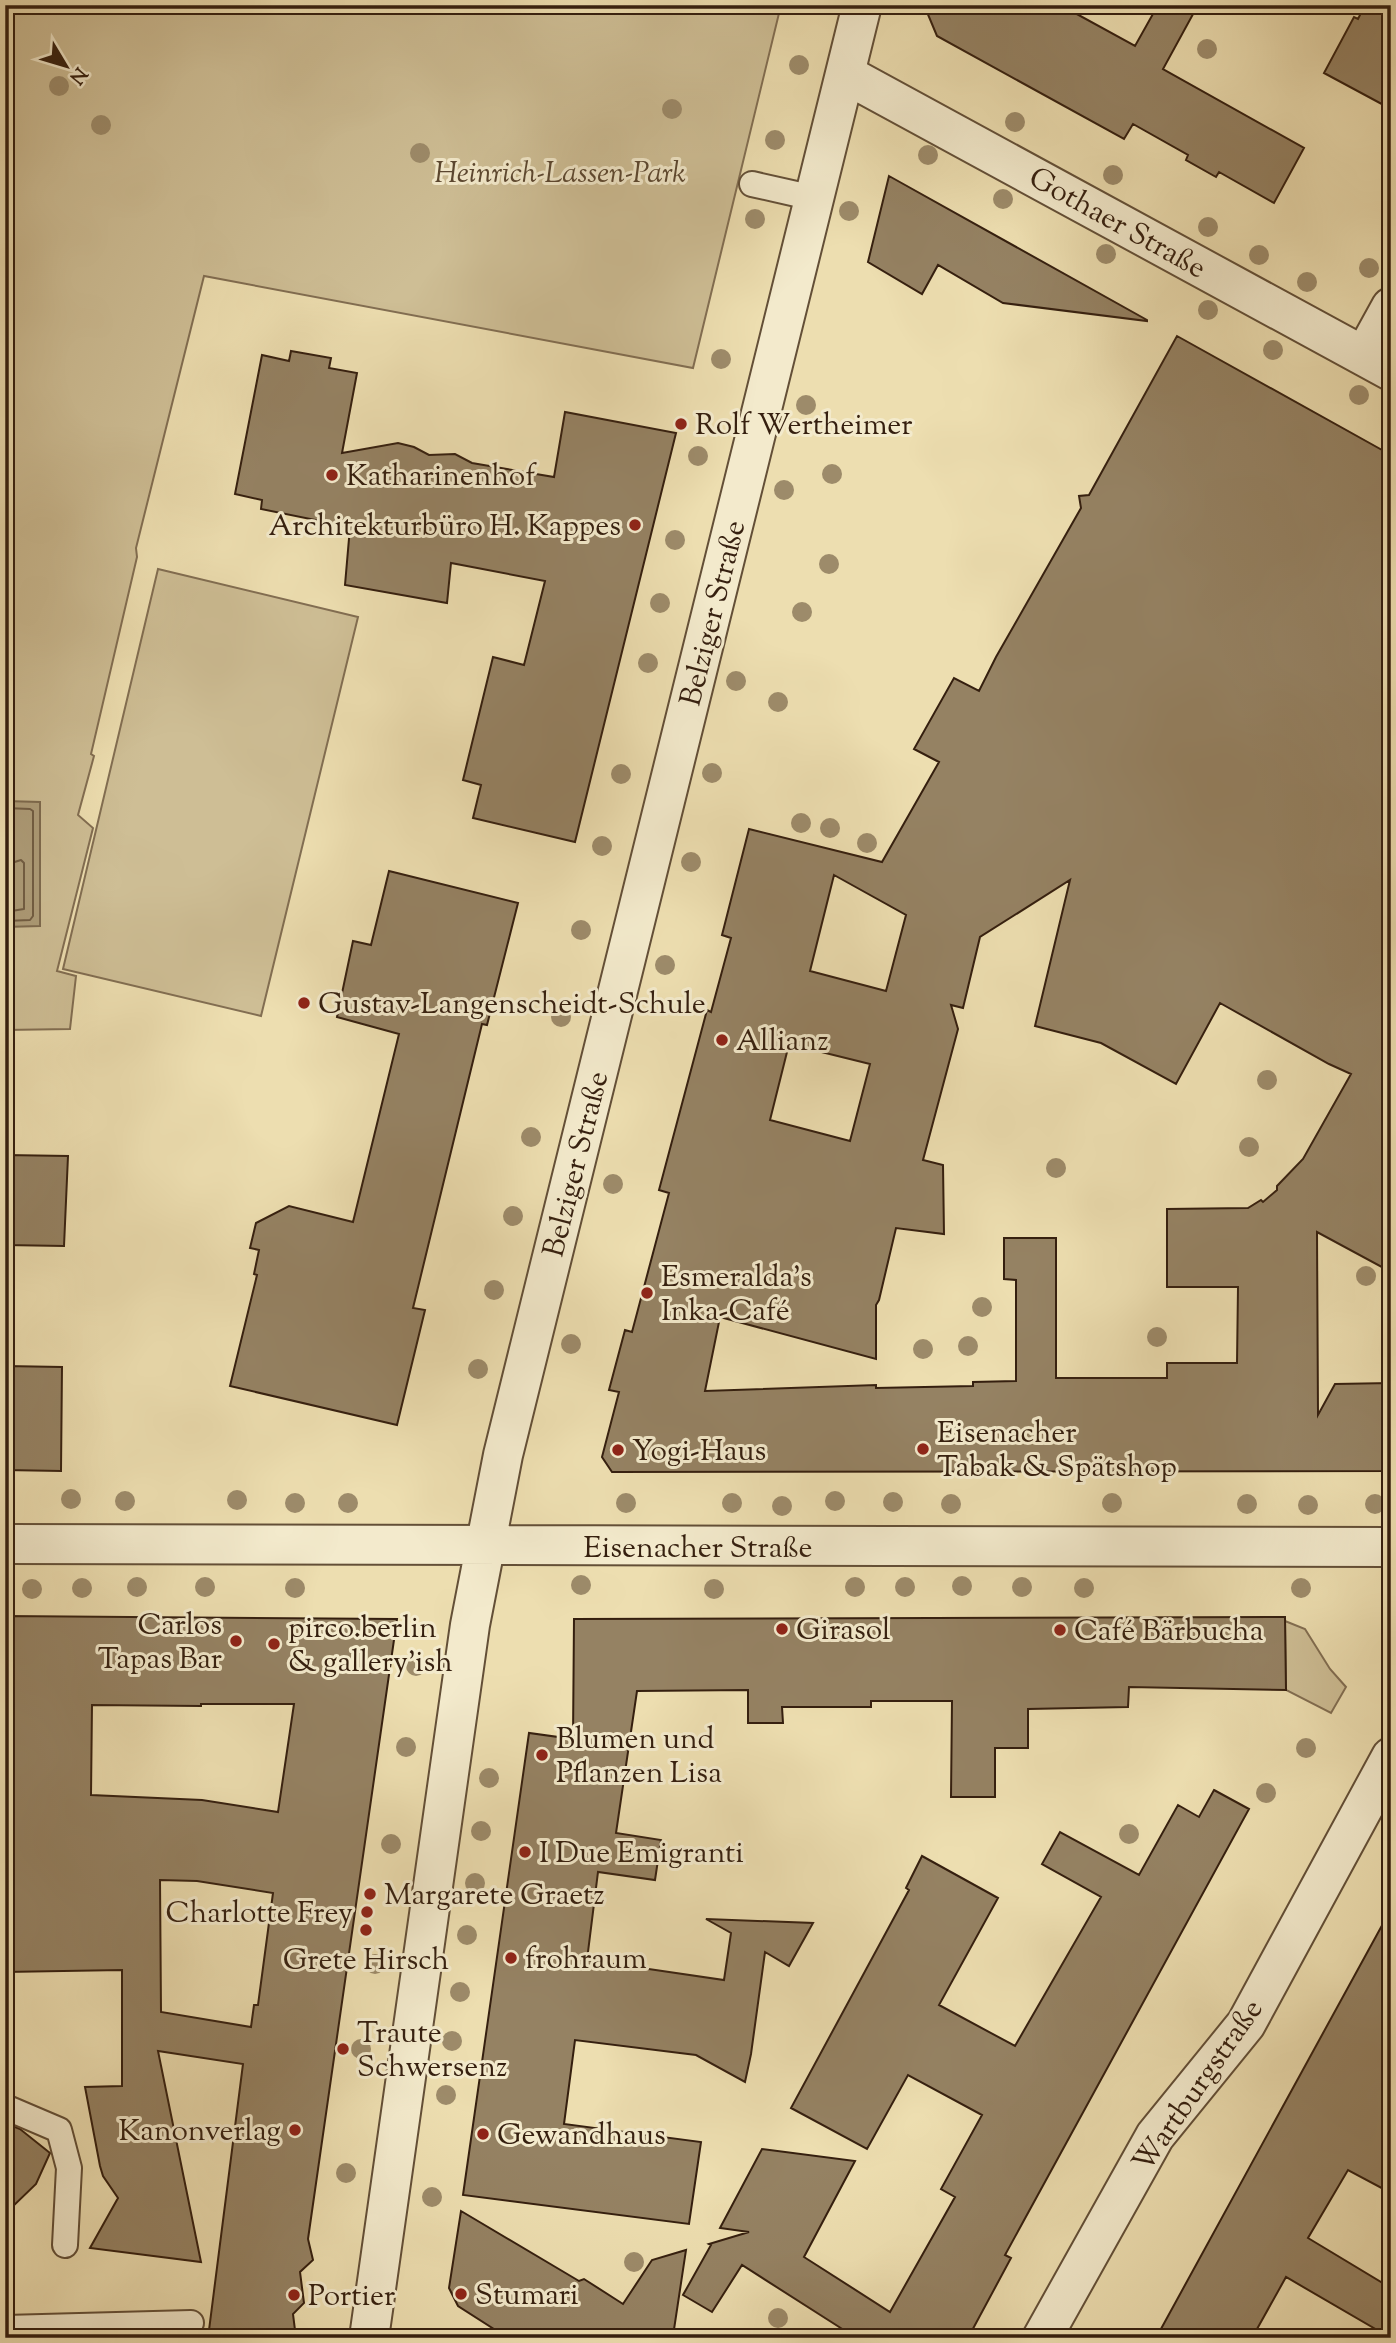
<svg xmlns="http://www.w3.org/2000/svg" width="1396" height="2343" font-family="'Sorts Mill Goudy',serif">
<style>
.green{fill:#cebe95;stroke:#826e52;stroke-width:2}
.water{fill:#ae9d79;stroke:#7e6b4f;stroke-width:2}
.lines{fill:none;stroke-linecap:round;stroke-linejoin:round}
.shore{stroke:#725e44;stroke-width:2}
.building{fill:#958263;stroke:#351f0f;stroke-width:2;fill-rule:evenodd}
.service-casing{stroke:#634f37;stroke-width:28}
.minor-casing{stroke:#634f37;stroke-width:42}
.service{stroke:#f3eacc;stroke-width:24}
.minor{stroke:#f3eacc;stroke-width:38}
.tree{fill:#9d8b6a}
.poi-dot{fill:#8f2418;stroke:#f3eacc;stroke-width:2.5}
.labels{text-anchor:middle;stroke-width:6;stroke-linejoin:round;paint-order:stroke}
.park-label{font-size:30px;font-style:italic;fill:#5b4730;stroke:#f3eacc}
.street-label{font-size:30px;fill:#351f0f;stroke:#f3eacc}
.poi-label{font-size:30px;fill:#351f0f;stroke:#f3eacc;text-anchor:start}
</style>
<rect width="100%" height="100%" fill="#eddeb0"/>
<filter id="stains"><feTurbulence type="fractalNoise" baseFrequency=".00286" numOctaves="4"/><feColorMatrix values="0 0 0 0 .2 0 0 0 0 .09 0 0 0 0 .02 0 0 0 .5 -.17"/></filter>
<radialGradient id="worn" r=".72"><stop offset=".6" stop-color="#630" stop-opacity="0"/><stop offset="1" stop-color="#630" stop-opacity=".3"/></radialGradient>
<!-- green -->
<path class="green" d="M 5,5 L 781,5 L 693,368 L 204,276 L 136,548 L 137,557 L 91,754 L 94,756 L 78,815 L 93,828 L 57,971 L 76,976 L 70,1029 L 5,1030 Z
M 158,569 L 358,617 L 261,1016 L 63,969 Z
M 1285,1621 L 1305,1629 L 1330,1669 L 1346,1687 L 1331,1713 L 1286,1690 Z"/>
<!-- water -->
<path class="water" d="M 5,801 L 40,802 L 40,926 L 5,927 L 5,862 L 10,843 L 5,842 Z"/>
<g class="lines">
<!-- shore -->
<path class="shore" d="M 5,808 L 30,809 L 33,811 L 33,916 L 30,920 L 5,921
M 5,865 L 21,860 L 24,863 L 24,909 L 5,912"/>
</g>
<!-- building -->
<path class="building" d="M 924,5 L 1043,5 L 1075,13 L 1135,46 L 1158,5 L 1198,5 L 1163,69 L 1304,148 L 1274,203 L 1219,172 L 1216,177 L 1186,160 L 1188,155 L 1133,124 L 1124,139 L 937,36 Z
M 1365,5 L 1391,5 L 1391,109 L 1324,73 L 1354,17 L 1358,19 Z
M 889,176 L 1147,320 L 1147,321 L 1003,303 L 938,265 L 922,294 L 868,262 Z
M 1177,336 L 1391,455 L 1391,1272 L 1317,1232 L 1318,1415 L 1335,1384 L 1391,1383 L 1391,1471 L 612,1472 L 602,1457 L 619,1392 L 609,1390 L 625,1330 L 632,1332 L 669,1193 L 659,1190 L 707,1010 L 711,1012 L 731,938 L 722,935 L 749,829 L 882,862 L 939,762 L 914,749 L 954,678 L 979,691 L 996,657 L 1081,508 L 1079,496 L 1089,495 ZM 834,875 L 906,915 L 886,991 L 810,971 ZM 1070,880 L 1035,1026 L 1101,1043 L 1176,1084 L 1220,1003 L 1329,1064 L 1351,1074 L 1303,1159 L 1277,1186 L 1277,1190 L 1263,1202 L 1261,1200 L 1248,1208 L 1167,1209 L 1167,1287 L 1238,1287 L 1237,1363 L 1167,1363 L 1167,1378 L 1056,1378 L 1056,1238 L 1004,1238 L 1004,1279 L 1016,1280 L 1016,1381 L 973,1382 L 973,1386 L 876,1388 L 876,1385 L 705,1391 L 720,1317 L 876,1359 L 876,1305 L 879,1300 L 896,1228 L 944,1234 L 943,1165 L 923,1160 L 958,1029 L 951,1005 L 963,1008 L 980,937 ZM 789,1044 L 870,1064 L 850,1141 L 770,1120 Z
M 291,351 L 331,358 L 329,368 L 357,373 L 342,453 L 398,443 L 414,447 L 429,455 L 455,454 L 472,463 L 554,477 L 565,412 L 676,433 L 575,842 L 473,818 L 481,785 L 463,780 L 493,657 L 524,665 L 545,581 L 451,563 L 447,603 L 345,585 L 350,527 L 261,509 L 262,500 L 235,494 L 262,355 L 289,361 Z
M 389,871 L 518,903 L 487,1025 L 482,1024 L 413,1308 L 425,1310 L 397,1425 L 230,1386 L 257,1275 L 254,1274 L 259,1250 L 250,1248 L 256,1223 L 289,1206 L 353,1222 L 399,1034 L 337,1017 L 353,941 L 371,945 Z
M 5,1155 L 68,1156 L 64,1246 L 5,1245 Z
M 5,1366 L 62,1367 L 61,1471 L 5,1470 Z
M 5,1616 L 397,1619 L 308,2239 L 313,2260 L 300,2272 L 304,2303 L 293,2314 L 296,2338 L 208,2338 L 243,2064 L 158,2051 L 201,2262 L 90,2248 L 118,2198 L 103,2176 L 100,2166 L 85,2087 L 122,2086 L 122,1970 L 5,1972 L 5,1800 L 13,1791 L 12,1703 L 5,1703 ZM 201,1704 L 294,1704 L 278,1812 L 202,1800 L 91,1795 L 92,1705 L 201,1706 ZM 160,1880 L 197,1881 L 273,1893 L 258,2005 L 254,2005 L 251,2027 L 161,2012 Z
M 1285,1617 L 1286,1690 L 1129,1687 L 1128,1707 L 1028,1709 L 1028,1748 L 995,1748 L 995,1797 L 951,1797 L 952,1701 L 871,1701 L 871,1707 L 782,1707 L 783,1723 L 748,1723 L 748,1690 L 637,1691 L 616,1833 L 661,1840 L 655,1880 L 598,1872 L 587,1960 L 724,1980 L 731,1933 L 706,1919 L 813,1923 L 789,1966 L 765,1952 L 751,2054 L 745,2082 L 696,2055 L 575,2040 L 564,2124 L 701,2142 L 689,2224 L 463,2195 L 529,1733 L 573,1739 L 574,1619 Z
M 1214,1790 L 1249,1809 L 1005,2255 L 1011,2258 L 968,2338 L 861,2338 L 851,2331 L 847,2332 L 742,2265 L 712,2312 L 683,2295 L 711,2245 L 709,2244 L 749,2232 L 720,2228 L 762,2149 L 855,2161 L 804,2257 L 890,2312 L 955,2197 L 941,2189 L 982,2115 L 908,2075 L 867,2149 L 791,2108 L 909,1890 L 906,1888 L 922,1856 L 998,1898 L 939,2005 L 1015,2046 L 1101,1897 L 1042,1864 L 1060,1832 L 1139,1875 L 1178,1805 L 1199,1817 Z
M 1391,1909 L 1391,2193 L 1348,2170 L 1308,2238 L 1391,2288 L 1391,2338 L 1286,2277 L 1252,2338 L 1156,2338 Z
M 5,2123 L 20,2129 L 50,2153 L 36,2184 L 5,2214 Z
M 461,2211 L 579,2281 L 584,2279 L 623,2304 L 652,2260 L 686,2250 L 673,2336 L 676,2338 L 508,2338 L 458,2306 L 449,2288 Z"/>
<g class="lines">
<defs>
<path id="service" d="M 752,184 L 814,198
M 5,2107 L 59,2130 L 69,2168 L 65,2245
M 5,2328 L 191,2323"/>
<path id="minor" d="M 845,74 L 1391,371
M 1364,356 L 1391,307
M 5,1544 L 1391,1547
M 369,2338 L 470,1625 L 503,1455 L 862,5
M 1042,2338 L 1155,2136 L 1246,2024 L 1391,1757"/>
</defs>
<!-- service casing -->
<use href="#service" class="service-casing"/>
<!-- minor casing -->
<use href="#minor" class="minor-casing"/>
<!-- service -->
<use href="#service" class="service"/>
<!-- minor -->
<use href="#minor" class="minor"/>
</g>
<!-- trees -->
<g class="tree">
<circle cx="1207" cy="49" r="10"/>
<circle cx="799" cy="65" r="10"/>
<circle cx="59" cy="86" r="10"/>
<circle cx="672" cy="109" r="10"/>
<circle cx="1015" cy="122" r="10"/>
<circle cx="101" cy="125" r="10"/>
<circle cx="775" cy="140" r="10"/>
<circle cx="420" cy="153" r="10"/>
<circle cx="928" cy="155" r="10"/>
<circle cx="1113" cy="175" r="10"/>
<circle cx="1003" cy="199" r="10"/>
<circle cx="849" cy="211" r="10"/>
<circle cx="755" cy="219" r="10"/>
<circle cx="1208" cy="227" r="10"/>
<circle cx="1106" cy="254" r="10"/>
<circle cx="1259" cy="255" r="10"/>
<circle cx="1369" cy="268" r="10"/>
<circle cx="1307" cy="282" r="10"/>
<circle cx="1208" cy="310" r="10"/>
<circle cx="1273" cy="350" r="10"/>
<circle cx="721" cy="359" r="10"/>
<circle cx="1359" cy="395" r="10"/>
<circle cx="806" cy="405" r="10"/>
<circle cx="698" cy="456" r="10"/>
<circle cx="832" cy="474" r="10"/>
<circle cx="784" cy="490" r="10"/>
<circle cx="675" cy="540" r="10"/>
<circle cx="829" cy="564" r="10"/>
<circle cx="660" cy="603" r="10"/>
<circle cx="802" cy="612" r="10"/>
<circle cx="648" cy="663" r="10"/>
<circle cx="736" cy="681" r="10"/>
<circle cx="778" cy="702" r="10"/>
<circle cx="712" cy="773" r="10"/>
<circle cx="621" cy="774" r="10"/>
<circle cx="801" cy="823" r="10"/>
<circle cx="830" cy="828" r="10"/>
<circle cx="867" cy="843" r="10"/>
<circle cx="602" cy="846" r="10"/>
<circle cx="691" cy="862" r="10"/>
<circle cx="581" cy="930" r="10"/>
<circle cx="665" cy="965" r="10"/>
<circle cx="561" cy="1017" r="10"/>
<circle cx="1267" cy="1080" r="10"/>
<circle cx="531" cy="1137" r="10"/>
<circle cx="1249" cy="1147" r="10"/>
<circle cx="1056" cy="1168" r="10"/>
<circle cx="613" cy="1184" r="10"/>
<circle cx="513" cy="1216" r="10"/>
<circle cx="1366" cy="1276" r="10"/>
<circle cx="494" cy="1290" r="10"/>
<circle cx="982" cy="1307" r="10"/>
<circle cx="1157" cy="1337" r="10"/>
<circle cx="571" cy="1344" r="10"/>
<circle cx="968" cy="1346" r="10"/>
<circle cx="923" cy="1349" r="10"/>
<circle cx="478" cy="1369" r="10"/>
<circle cx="71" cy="1499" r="10"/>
<circle cx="237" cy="1500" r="10"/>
<circle cx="125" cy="1501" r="10"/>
<circle cx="835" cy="1501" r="10"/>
<circle cx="893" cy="1502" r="10"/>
<circle cx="295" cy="1503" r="10"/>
<circle cx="348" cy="1503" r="10"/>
<circle cx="626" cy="1503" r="10"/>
<circle cx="732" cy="1503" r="10"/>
<circle cx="1112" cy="1503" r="10"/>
<circle cx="951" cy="1504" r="10"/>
<circle cx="1247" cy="1504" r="10"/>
<circle cx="1375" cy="1504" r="10"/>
<circle cx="1308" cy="1505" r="10"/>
<circle cx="782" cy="1506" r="10"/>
<circle cx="581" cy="1585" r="10"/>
<circle cx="962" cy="1586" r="10"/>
<circle cx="137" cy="1587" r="10"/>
<circle cx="205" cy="1587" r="10"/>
<circle cx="855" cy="1587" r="10"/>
<circle cx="905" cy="1587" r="10"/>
<circle cx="1022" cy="1587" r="10"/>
<circle cx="82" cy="1588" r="10"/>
<circle cx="295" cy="1588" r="10"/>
<circle cx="1084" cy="1588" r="10"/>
<circle cx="1301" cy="1588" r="10"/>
<circle cx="32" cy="1589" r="10"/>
<circle cx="714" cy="1589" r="10"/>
<circle cx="416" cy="1666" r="10"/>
<circle cx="406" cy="1747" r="10"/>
<circle cx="1306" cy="1748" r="10"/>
<circle cx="489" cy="1778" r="10"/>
<circle cx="1266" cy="1793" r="10"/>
<circle cx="481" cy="1831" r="10"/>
<circle cx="1129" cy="1834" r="10"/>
<circle cx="391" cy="1844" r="10"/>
<circle cx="475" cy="1883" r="10"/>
<circle cx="467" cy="1935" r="10"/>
<circle cx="375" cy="1964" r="10"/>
<circle cx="460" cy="1992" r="10"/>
<circle cx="452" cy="2041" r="10"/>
<circle cx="361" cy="2049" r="10"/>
<circle cx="446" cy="2095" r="10"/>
<circle cx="346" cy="2173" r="10"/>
<circle cx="432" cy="2197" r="10"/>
<circle cx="634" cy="2262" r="10"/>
<circle cx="778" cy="2318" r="10"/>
</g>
<!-- markers -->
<g class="poi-dot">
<circle cx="681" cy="424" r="7"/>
<circle cx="332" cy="475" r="7"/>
<circle cx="635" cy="525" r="7"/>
<circle cx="304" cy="1003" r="7"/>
<circle cx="722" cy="1040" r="7"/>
<circle cx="647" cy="1293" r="7"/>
<circle cx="923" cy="1449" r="7"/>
<circle cx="618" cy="1450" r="7"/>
<circle cx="782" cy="1629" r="7"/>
<circle cx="1060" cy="1630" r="7"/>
<circle cx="236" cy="1641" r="7"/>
<circle cx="274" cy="1644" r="7"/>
<circle cx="542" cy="1755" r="7"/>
<circle cx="525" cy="1852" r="7"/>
<circle cx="370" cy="1894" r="7"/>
<circle cx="367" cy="1912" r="7"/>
<circle cx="366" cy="1930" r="7"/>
<circle cx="511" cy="1958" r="7"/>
<circle cx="343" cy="2049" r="7"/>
<circle cx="295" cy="2130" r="7"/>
<circle cx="483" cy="2134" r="7"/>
<circle cx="461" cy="2294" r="7"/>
<circle cx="294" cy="2295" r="7"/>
</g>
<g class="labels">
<!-- park labels -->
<g class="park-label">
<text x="560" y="182">Heinrich-Lassen-Park</text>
</g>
<!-- street labels -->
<g class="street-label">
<text transform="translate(1118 222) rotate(29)" y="10">Gothaer Straße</text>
<text transform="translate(712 613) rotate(-76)" y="10">Belziger Straße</text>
<text transform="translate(575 1164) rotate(-76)" y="10">Belziger Straße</text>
<text x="698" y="1557">Eisenacher Straße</text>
<text transform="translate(1197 2085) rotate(-55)" y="10">Wartburgstraße</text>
</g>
<!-- poi labels -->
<g class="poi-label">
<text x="695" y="434">Rolf Wertheimer</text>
<text x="346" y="485">Katharinenhof</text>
<text x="621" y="535" text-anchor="end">Architekturbüro H. Kappes</text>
<text x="318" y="1013">Gustav-Langenscheidt-Schule</text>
<text x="736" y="1050">Allianz</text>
<text x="661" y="1286">Esmeralda's<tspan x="661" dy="34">Inka-Café</tspan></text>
<text x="937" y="1442">Eisenacher<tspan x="937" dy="34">Tabak &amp; Spätshop</tspan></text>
<text x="632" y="1460">Yogi-Haus</text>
<text x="222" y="1634" text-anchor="end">Carlos<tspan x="222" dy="34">Tapas Bar</tspan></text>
<text x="288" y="1637">pirco.berlin<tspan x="288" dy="34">&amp; gallery'ish</tspan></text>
<text x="796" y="1639">Girasol</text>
<text x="1074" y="1640">Café Bärbucha</text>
<text x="556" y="1748">Blumen und<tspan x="556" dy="34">Pflanzen Lisa</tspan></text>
<text x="539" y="1862">I Due Emigranti</text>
<text x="384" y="1904">Margarete Graetz</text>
<text x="353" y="1922" text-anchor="end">Charlotte Frey</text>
<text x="525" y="1968">frohraum</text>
<text x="366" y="1969" text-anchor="middle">Grete Hirsch</text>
<text x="357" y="2042">Traute<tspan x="357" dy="34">Schwersenz</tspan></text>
<text x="281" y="2140" text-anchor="end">Kanonverlag</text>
<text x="497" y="2144">Gewandhaus</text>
<text x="475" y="2304">Stumari</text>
<text x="308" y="2305">Portier</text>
</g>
</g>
<!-- margin -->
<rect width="1396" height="2343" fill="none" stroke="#eddeb0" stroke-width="28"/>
<rect x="7" y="7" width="1382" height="2329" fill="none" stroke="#351f0f" stroke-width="3.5"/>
<rect x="14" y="14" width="1368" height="2315" fill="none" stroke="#351f0f" stroke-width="2"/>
<!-- north arrow -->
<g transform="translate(66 66) rotate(128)" stroke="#f3eacc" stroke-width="5" paint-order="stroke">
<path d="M0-5L12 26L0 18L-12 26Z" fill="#351f0f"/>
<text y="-10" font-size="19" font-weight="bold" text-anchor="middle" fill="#351f0f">N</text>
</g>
<rect width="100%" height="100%" filter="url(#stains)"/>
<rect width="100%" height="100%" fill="url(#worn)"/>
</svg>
